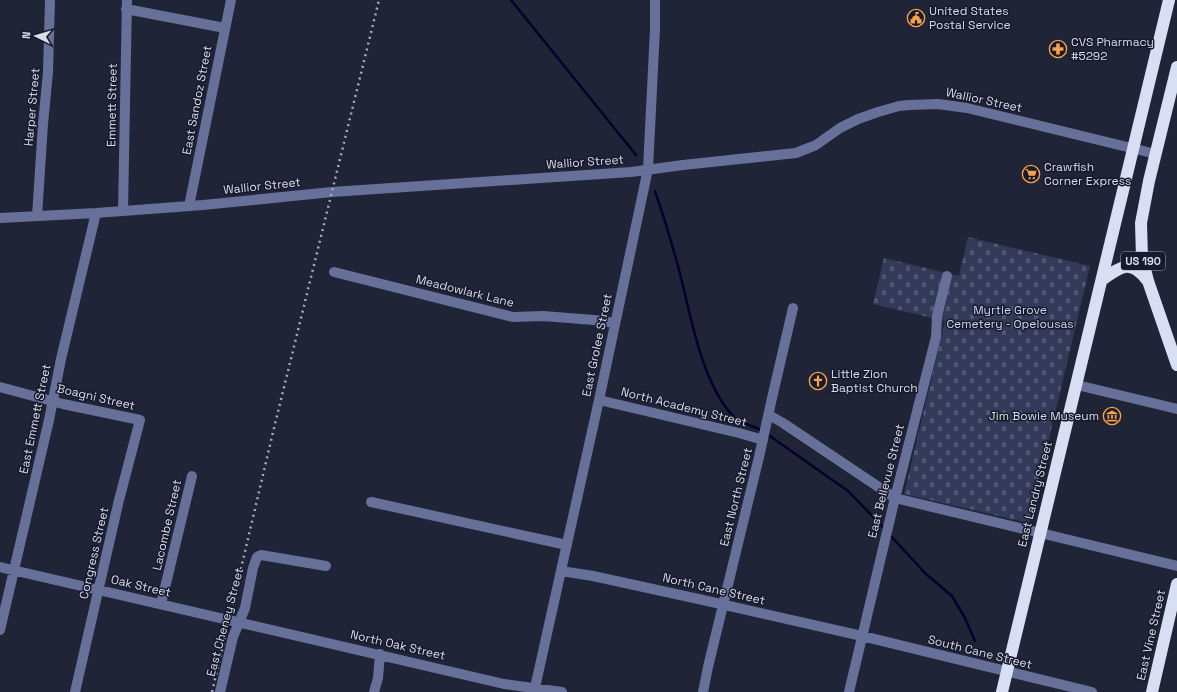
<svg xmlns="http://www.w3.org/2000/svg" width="1177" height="692" font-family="'Space Grotesk',sans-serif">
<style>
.cemetery{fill:url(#cemetery-stones)}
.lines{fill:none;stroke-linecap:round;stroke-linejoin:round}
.stream{stroke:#04022c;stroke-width:2.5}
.minor{stroke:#667099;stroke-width:10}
.highway{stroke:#d9dff3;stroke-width:12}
.rail{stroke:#a8acba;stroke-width:2.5;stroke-dasharray:2 4;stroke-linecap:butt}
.labels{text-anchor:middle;stroke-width:3;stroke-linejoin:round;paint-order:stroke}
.shield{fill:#161a2c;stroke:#9ea2b1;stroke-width:1}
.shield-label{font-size:11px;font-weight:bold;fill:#d9ddea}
.poi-label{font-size:12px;fill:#d9ddea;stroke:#161a2c;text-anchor:start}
.street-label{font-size:12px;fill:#d9ddea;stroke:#161a2c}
.park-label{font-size:12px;fill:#cdd6f6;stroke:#161a2c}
</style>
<defs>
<pattern id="cemetery-stones" width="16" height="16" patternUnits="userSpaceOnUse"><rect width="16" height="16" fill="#333a59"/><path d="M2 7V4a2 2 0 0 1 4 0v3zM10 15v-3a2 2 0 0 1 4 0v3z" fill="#505671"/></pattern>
</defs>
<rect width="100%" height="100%" fill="#1f2437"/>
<!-- cemetery -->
<path class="cemetery" d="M 968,237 L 1090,266 L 1029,523 L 904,494 L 945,321 L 873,304 L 884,258 L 959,276 Z"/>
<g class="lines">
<!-- stream -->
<path class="stream" d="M 511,0 L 636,155
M 655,191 C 664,217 672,243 679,270 C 691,315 701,383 734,417 C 741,423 754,427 762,430
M 767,434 L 848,491 L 885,529
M 889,534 L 926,574 L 952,596 L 965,618 L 975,641"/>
<!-- minor -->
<path class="minor" d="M 126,9 L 225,28
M 189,206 L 231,0
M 123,211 L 127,0
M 37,216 L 43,124 L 48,72 L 50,0
M 0,218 L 96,213 L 203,205 L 332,192 L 631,172 L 683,165 L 796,153 L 816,145 L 840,128 L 858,119 L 878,112 L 899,106 L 909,105 L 938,104 L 967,108 L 1156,154
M 334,272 L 513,317 L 543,316 L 594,320 L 615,323
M 1077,385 L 1177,409
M 0,387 L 63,404 L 140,420 L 119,500 L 75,692
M 599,400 L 739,433 L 763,440
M 769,415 L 783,423 L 895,498 L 1177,566
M 371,502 L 567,545
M 0,567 L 504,684 L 562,692
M 561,571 L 593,576 L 703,600 L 862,636 L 1092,692
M 161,604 L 192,476
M 0,630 L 49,420 L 61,359 L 96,213
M 220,692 L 233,637 L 245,608 L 253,568 L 257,557 L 261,555 L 326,566
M 374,692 L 378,678 L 380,654
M 534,692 L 599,400 L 648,169 L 655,29 L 655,0
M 703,692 L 708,667 L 759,457 L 772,398 L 793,308
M 849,692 L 895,498 L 936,337 L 937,316 L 947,276"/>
<!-- highway -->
<path class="highway" d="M 1177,67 L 1149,181 L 1141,223 L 1142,257 L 1148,281 L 1177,365
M 1102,280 C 1121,266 1131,259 1147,280
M 1002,692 L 1169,0
M 1152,692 L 1177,584"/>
<!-- rail -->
<path class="rail" d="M 212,692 L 274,428 L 379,0"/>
</g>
<!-- icons -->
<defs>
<symbol id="civic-ring" viewBox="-11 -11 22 22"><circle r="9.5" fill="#161a2c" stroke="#f7a149" stroke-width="1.5"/><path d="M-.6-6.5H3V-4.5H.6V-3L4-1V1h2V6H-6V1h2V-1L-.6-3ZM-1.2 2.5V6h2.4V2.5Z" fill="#f7a149"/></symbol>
<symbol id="pharmacy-ring" viewBox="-11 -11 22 22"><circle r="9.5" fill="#161a2c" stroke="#f7a149" stroke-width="1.5"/><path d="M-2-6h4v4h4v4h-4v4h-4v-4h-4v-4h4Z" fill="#f7a149"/></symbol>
<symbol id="supermarket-ring" viewBox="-11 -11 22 22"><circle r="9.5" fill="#161a2c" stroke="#f7a149" stroke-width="1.5"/><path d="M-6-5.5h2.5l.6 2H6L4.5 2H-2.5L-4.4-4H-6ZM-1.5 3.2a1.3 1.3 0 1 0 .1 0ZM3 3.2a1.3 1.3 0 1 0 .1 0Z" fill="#f7a149"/></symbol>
<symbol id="church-ring" viewBox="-11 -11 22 22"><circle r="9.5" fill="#161a2c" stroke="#f7a149" stroke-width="1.5"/><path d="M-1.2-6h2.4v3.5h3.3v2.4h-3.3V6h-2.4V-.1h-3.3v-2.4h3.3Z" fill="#f7a149"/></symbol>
<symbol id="museum-ring" viewBox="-11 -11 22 22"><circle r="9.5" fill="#161a2c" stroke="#f7a149" stroke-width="1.5"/><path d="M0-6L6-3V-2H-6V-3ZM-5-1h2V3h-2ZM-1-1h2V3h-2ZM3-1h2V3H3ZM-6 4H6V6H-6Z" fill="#f7a149"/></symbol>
</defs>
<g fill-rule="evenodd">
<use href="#civic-ring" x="906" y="8" width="20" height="20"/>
<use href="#pharmacy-ring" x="1048" y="39" width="20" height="20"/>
<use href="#supermarket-ring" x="1021" y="164" width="20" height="20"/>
<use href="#church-ring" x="808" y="371" width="20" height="20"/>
<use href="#museum-ring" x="1102" y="406" width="20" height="20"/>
</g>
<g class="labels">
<!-- shield labels -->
<rect class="shield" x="1121" y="252" width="44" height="18" rx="3"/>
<g class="shield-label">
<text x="1143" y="265">US 190</text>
</g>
<!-- poi labels -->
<g class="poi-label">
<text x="929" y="15">United States<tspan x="929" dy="14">Postal Service</tspan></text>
<text x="1071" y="46">CVS Pharmacy<tspan x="1071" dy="14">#5292</tspan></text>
<text x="1044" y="171">Crawfish<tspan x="1044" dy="14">Corner Express</tspan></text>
<text x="831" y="378">Little Zion<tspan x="831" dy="14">Baptist Church</tspan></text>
<text x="1099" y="420" text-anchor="end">Jim Bowie Museum</text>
</g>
<!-- street labels -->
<g class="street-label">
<text transform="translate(197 100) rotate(-79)" y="4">East Sandoz Street</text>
<text transform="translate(984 100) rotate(12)" y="4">Wallior Street</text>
<text transform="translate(112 105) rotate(-89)" y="4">Emmett Street</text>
<text transform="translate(32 107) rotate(-85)" y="4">Harper Street</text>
<text transform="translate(585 162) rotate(-4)" y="4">Wallior Street</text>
<text transform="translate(262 186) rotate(-6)" y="4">Wallior Street</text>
<text transform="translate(465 291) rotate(14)" y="4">Meadowlark Lane</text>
<text transform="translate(597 345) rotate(-78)" y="4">East Grolee Street</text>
<text transform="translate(96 397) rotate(13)" y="4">Boagni Street</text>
<text transform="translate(684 407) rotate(14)" y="4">North Academy Street</text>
<text transform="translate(35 419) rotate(-78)" y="4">East Emmett Street</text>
<text transform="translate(886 481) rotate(-76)" y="4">East Bellevue Street</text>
<text transform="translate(1035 494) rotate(-76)" y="4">East Landry Street</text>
<text transform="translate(736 497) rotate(-76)" y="4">East North Street</text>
<text transform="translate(167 525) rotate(-77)" y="4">Lacombe Street</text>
<text transform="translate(94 553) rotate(-77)" y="4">Congress Street</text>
<text transform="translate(141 586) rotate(13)" y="4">Oak Street</text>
<text transform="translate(714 589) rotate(13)" y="4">North Cane Street</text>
<text transform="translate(225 622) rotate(-75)" y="4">East Cheney Street</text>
<text transform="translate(1151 635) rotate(-77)" y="4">East Vine Street</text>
<text transform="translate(398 645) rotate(13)" y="4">North Oak Street</text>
<text transform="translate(980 652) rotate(14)" y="4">South Cane Street</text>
</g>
<!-- park labels -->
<g class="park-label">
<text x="1010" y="314">Myrtle Grove<tspan x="1010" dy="14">Cemetery - Opelousas</tspan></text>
</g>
</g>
<!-- north arrow -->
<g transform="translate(36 36) rotate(275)" stroke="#161a2c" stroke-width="3" paint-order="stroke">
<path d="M0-3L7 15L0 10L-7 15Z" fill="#d9ddea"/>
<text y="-6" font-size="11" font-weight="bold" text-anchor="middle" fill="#d9ddea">N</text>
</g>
</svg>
